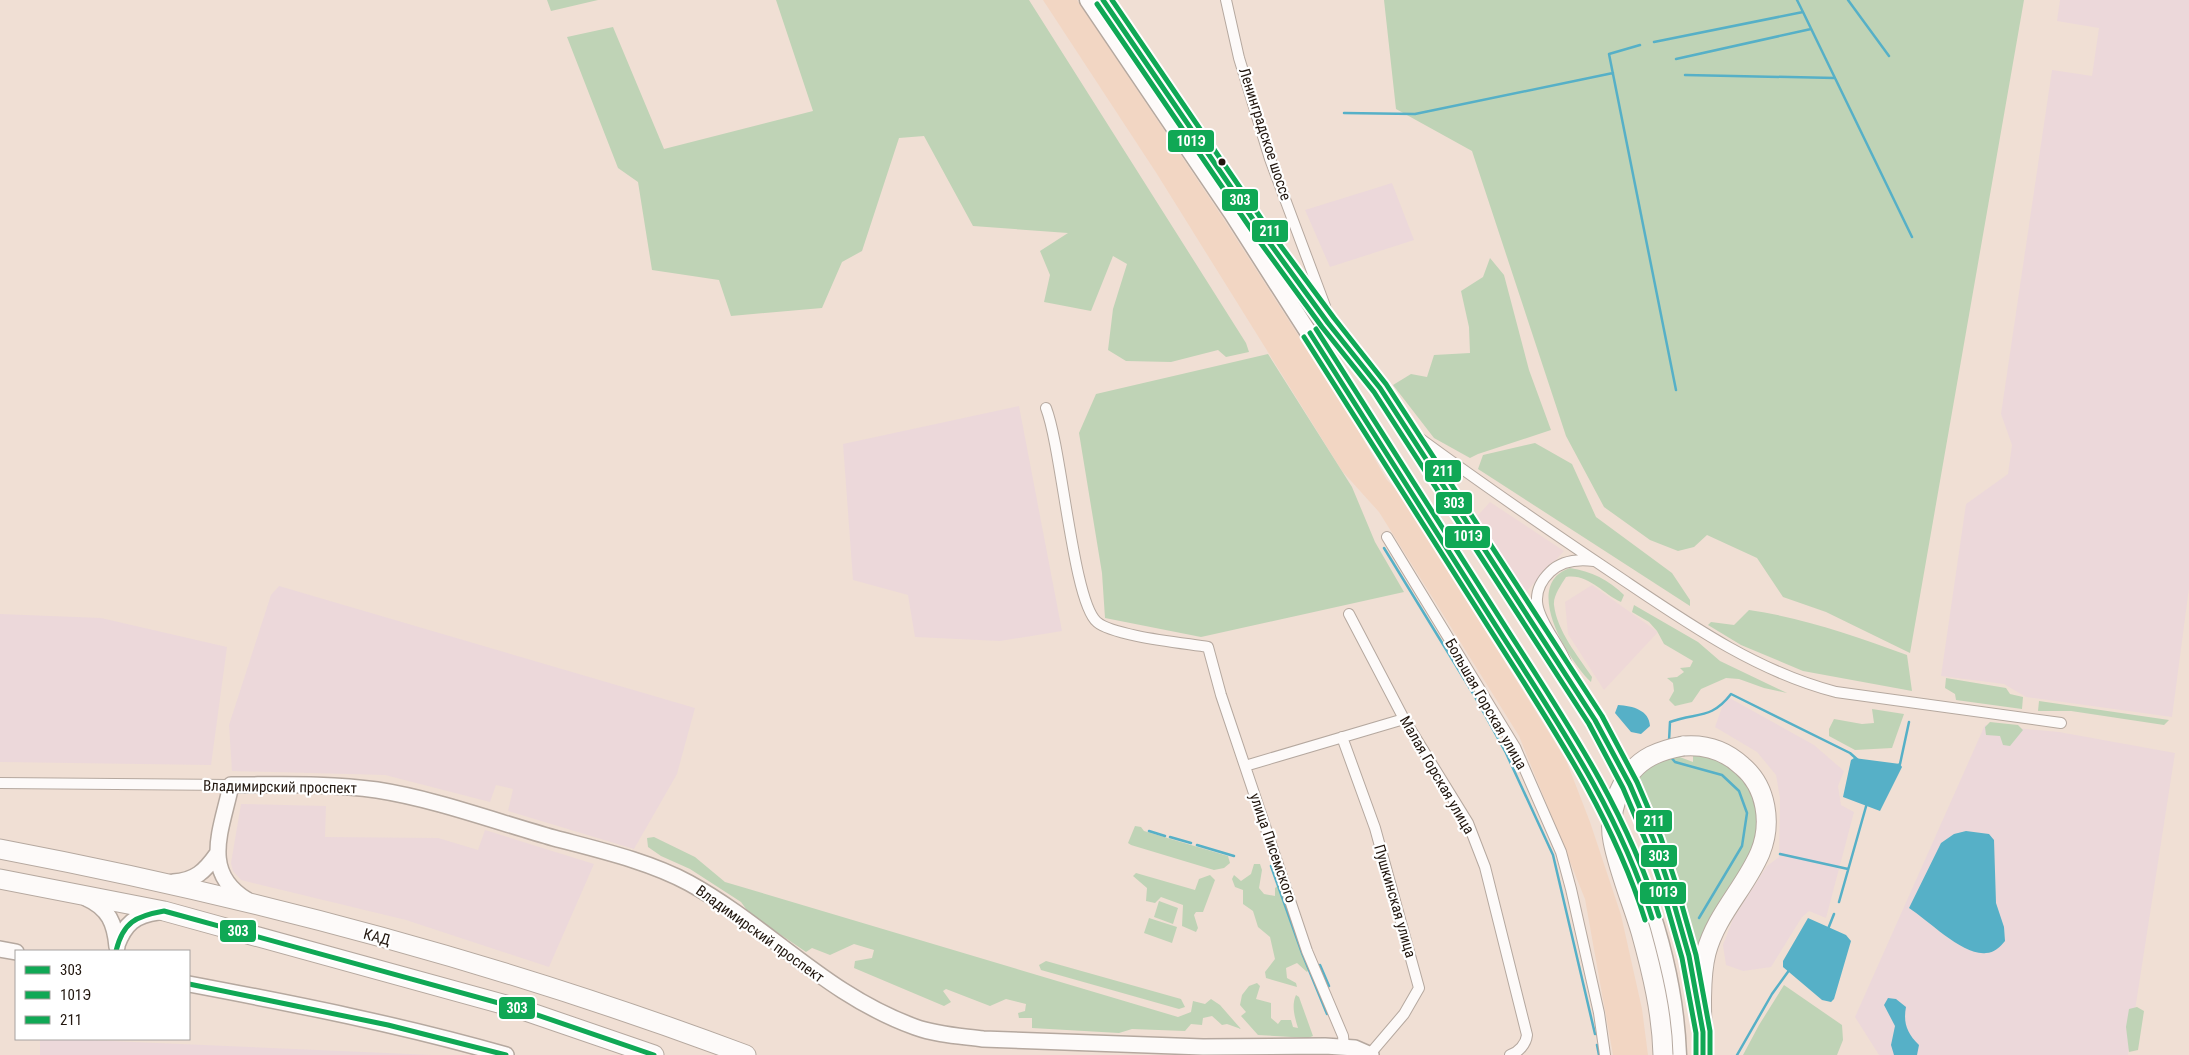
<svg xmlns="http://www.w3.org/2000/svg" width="2189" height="1055" font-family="'Roboto Condensed',sans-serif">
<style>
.commercial{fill:#eed8d7}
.industrial{fill:#ecd8da}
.built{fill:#f2d6c3}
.green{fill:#bfd3b6}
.water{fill:#56b0c7}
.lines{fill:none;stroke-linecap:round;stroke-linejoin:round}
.stream{stroke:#56b0c7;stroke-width:2.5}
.street-casing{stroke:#b5a89f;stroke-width:12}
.secondary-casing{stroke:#b5a89f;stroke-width:18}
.primary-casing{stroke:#b5a89f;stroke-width:19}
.highway-casing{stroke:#b5a89f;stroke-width:21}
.street{stroke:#fdfaf9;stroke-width:10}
.secondary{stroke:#fdfaf9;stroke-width:15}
.primary{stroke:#fdfaf9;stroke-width:16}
.highway{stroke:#fdfaf9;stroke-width:19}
.highway-bridge-casing{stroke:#b5a89f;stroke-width:21;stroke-linecap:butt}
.highway-bridge{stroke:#fdfaf9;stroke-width:19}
.bus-1-casing{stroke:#fff;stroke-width:9}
.bus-2-casing{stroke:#fff;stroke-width:9}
.bus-3-casing{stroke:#fff;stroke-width:9}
.bus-1{stroke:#10a855;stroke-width:5}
.bus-2{stroke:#10a855;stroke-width:5}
.bus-3{stroke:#10a855;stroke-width:5}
.bus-dot{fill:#21160e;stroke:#fff;stroke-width:2}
.labels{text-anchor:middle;stroke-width:4.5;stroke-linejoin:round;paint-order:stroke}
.street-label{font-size:15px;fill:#21160e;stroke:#fff}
.line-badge{stroke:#fff;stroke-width:2}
.badge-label{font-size:14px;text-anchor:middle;font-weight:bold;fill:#fff}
</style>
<rect width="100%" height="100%" fill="#f0dfd4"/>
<!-- commercial -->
<path class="commercial" d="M 1490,502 L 1564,551 L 1524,594 L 1472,522 Z
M 1592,585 L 1658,632 L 1604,690 L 1568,634 L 1565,602 Z"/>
<!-- industrial -->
<path class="industrial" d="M 2060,0 L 2189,0 L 2189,588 L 2172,717 L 2026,697 L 2004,684 L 1941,676 L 1966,504 L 2008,474 L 2012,445 L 2001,414 L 2052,70 L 2092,76 L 2099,28 L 2057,21 Z
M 1392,183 L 1414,240 L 1330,267 L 1305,210 Z
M 1019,406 L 1062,631 L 1000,641 L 915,637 L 908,595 L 853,580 L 843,444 Z
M 279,586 L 695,708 L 677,774 L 634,849 L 508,811 L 513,789 L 496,785 L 490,802 L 385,775 L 232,771 L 229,725 L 271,595 Z
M 0,614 L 101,618 L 227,647 L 211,765 L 0,762 Z
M 1726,696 L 1814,745 L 1844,771 L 1838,786 L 1841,805 L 1854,812 L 1826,918 L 1809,911 L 1802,917 L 1771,967 L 1743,971 L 1726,965 L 1723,945 L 1733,919 L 1767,866 L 1779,857 L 1780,798 L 1776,775 L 1757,752 L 1715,727 Z
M 1985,725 L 2059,732 L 2175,753 L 2128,1055 L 1879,1055 L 1855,1017 Z
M 241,804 L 326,806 L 325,837 L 438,838 L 478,850 L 485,830 L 594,864 L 549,967 L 406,920 L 241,880 L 233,871 L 231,863 Z
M 40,1039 L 64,1039 L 433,1055 L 40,1055 Z"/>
<!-- built -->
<path class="built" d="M 1043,0 L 1077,0 L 1223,218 L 1345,408 L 1387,480 L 1399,492 L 1566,760 L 1590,822 L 1621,915 L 1642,1009 L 1648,1055 L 1613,1055 L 1585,899 L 1519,736 L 1379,512 L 1342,471 L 1157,174 Z"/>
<!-- green -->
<path class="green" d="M 547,0 L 598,0 L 551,11 Z
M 776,0 L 1029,0 L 1246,343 L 1249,352 L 1226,357 L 1218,350 L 1171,362 L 1126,361 L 1108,350 L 1113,309 L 1127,264 L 1113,256 L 1091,311 L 1044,302 L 1050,275 L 1040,251 L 1068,233 L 973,226 L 924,136 L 899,138 L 862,251 L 842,262 L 822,308 L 731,316 L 719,280 L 652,270 L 638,182 L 618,168 L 567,37 L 613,27 L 664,149 L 813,111 Z
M 1384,0 L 2024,0 L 1910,653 L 1826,612 L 1783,597 L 1757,558 L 1707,535 L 1694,547 L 1678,551 L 1650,540 L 1604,507 L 1566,436 L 1472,151 L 1396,109 Z
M 1490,258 L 1504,275 L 1529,370 L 1551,430 L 1478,454 L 1470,458 L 1434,438 L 1393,385 L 1411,374 L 1427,377 L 1434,355 L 1470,353 L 1469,327 L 1461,291 L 1483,277 Z
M 1268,354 L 1352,487 L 1375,542 L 1404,592 L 1201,637 L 1105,618 L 1102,573 L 1079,433 L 1096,394 Z
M 1535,443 L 1572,464 L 1596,517 L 1672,573 L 1690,600 L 1690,606 L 1478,469 L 1483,455 Z
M 1570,568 C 1591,571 1609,580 1624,595 L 1621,602 C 1603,594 1588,573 1566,577 C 1561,585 1553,596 1554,605 C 1557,631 1578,656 1592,677 L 1591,682 C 1568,660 1521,584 1570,568 Z
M 1634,605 L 1698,642 L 1720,661 L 1787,693 L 1764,688 L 1739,679 L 1726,678 L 1701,689 L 1692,702 L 1675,706 L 1669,700 L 1674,691 L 1673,683 L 1667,678 L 1677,677 L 1684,672 L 1680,668 L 1690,667 L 1693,661 L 1664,644 L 1657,631 L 1649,622 L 1632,612 Z
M 1749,610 C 1804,618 1855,636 1907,655 L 1912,691 L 1803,671 L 1741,645 L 1708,625 L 1711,622 L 1734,625 Z
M 1946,678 L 2006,688 L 2010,694 L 2023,697 L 2022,709 L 1956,700 L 1955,694 L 1945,688 Z
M 2039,701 L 2169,720 L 2164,725 L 2071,711 L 2038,711 Z
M 1872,709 L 1904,714 L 1892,748 L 1855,750 L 1829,736 L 1829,729 L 1834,719 L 1862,724 L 1874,723 Z
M 1990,722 L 2018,725 L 2023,730 L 2010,746 L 2003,745 L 2000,736 L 1986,735 L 1985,727 Z
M 1693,751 C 1701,753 1710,755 1718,758 C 1747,771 1768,810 1758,841 C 1750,864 1732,882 1719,902 C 1710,916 1704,934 1698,951 L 1680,881 L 1665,839 L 1639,776 L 1659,760 L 1677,756 L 1693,762 Z
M 1135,826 L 1141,827 L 1144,831 L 1228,856 L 1230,863 L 1224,868 L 1214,870 L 1131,845 L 1128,843 Z
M 654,837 L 695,857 L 725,882 L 1178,1017 L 1191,1012 L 1193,1001 L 1205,1004 L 1211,999 L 1220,1005 L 1241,1029 L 1227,1024 L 1222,1025 L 1212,1016 L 1203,1018 L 1202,1025 L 1191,1024 L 1185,1031 L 1132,1029 L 1119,1033 L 1032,1028 L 1032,1018 L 1019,1018 L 1018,1013 L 1025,1011 L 1026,1004 L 1006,999 L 990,1006 L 946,989 L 943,991 L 951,1002 L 944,1006 L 854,968 L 855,961 L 872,958 L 874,950 L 854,944 L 830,955 L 812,948 L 806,952 L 749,913 L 741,902 L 690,869 L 661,856 L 648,847 L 647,838 Z
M 1254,864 L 1260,864 L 1262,870 L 1259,888 L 1264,894 L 1275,896 L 1275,888 L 1279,885 L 1283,889 L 1310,968 L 1307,972 L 1297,963 L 1286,968 L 1287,978 L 1296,983 L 1297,987 L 1266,978 L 1265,972 L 1275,959 L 1270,937 L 1258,927 L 1253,911 L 1243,904 L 1243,890 L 1235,887 L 1232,879 L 1234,875 L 1241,881 L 1251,874 Z
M 1136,873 L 1195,890 L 1199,879 L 1210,875 L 1215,880 L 1203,912 L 1196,912 L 1194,915 L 1198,928 L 1196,932 L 1182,926 L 1183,905 L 1161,897 L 1155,903 L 1146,901 L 1147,888 L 1133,876 Z
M 1159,901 L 1178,908 L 1173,924 L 1154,917 Z
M 1149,918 L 1177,927 L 1172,943 L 1144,933 Z
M 1046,961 L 1181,999 L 1185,1007 L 1179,1009 L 1041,970 L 1039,965 Z
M 1257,983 L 1260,986 L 1256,999 L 1271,1003 L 1271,1018 L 1278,1024 L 1281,1020 L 1291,1020 L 1293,1027 L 1298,1028 C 1295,1018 1291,1006 1296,995 L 1299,997 L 1313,1036 L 1308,1038 L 1258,1035 L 1241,1016 L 1246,1012 L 1240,1005 L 1242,995 L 1249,986 Z
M 1784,985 L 1842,1025 L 1843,1040 L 1837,1055 L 1743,1055 L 1759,1025 Z
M 2137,1007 L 2144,1011 L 2138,1050 L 2129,1052 L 2126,1027 L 2129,1009 Z"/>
<!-- water -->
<path class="water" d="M 1618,705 C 1633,706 1649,710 1650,726 L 1641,734 L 1631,732 L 1615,713 Z
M 1854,758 L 1900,764 L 1902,767 L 1880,811 L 1843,797 L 1851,760 Z
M 1966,831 L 1989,834 L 1994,840 L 1996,903 L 2004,927 L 2005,941 C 2000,947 1994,953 1986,953 C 1963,956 1928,920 1909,908 L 1941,843 L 1954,834 Z
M 1808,918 L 1846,935 L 1851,941 L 1834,999 L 1831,1002 L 1822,1000 L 1783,967 L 1783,961 Z
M 1888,998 L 1896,999 L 1906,1007 C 1903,1023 1907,1033 1919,1045 L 1917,1055 L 1894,1055 L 1891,1045 L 1895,1026 L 1884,1005 Z"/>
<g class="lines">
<!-- stream -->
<path class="stream" d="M 1848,0 L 1889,56
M 1803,12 L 1912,237
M 1654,42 L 1803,12 L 1797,0
M 1640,45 L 1609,54 L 1676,390
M 1676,59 L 1811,29
M 1685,75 L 1835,78
M 1344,113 L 1415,114 L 1613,73
M 1384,548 L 1474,695 L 1506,753 L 1553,855 L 1595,1034
M 1669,741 L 1670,722 C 1697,712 1711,720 1731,694 L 1850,753 L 1859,761
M 1670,756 L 1675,762 L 1722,775 L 1739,791 L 1747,813 L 1742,846 L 1699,918
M 1898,765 L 1900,764 L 1909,722
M 1149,831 L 1165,836
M 1170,837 L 1191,843
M 1197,845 L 1234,856
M 1780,854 L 1848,869
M 1271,866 L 1302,953 L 1327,1014
M 1839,902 L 1867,803
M 1828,929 L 1834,914
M 1320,965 L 1329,986
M 1597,1045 L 1599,1055
M 1737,1055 L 1772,994 L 1790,969"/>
<defs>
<path id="street" d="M 1226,0 L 1239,58 L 1270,159 L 1325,306 L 1327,318
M 1046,408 C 1062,449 1073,602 1097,622 C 1113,636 1184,643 1208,647 L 1221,695 L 1307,951 L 1343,1036 L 1344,1047
M 1414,434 C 1479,482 1546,528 1613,573 C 1683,620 1754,671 1836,692 L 2061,723
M 1387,537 L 1515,747 L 1561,852 L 1571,889 L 1599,1013 L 1605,1055
M 1349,614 L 1404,719 L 1468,823 L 1485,867 L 1527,1035 C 1526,1044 1519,1052 1510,1055
M 1569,673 C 1563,638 1514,607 1550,572 C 1562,560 1578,559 1594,561
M 1342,737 L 1375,828 L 1419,988 L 1404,1014 L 1370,1054
M 1245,766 L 1404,719
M 0,783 L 231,785"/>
<path id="secondary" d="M 173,882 C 195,881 205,871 217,854
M 86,898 C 109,908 115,924 117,947
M 247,900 C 200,872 222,829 231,785 C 280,785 329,783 377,790 C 435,799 497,822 554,838 C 599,850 648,861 689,883 C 769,927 826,995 915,1027 C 937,1035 961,1036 983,1039 L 1203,1047 L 1325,1046 L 1355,1048 L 1371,1055
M 117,945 C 125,924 135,915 158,912
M 0,949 L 16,952
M 189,984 C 295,1004 401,1025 506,1055"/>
<path id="primary" d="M 1088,0 L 1232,213 L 1578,754 C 1632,845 1674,948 1678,1055
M 1103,0 L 1263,234 L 1328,323 L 1380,388 L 1595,720 L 1630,785 L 1654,841 L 1689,956 L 1697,998"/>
<path id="highway" d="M 1683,746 C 1706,744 1726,751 1742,766 C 1767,787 1772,824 1760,853 C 1745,888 1716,915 1706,953 C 1699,980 1702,1026 1703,1055
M 0,849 C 253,897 504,964 746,1055
M 0,879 L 164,911 L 517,1008 L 654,1055"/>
</defs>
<!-- street casing -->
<use href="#street" class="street-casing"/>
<!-- secondary casing -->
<use href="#secondary" class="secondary-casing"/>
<!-- primary casing -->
<use href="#primary" class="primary-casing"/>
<!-- highway casing -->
<use href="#highway" class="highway-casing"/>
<!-- street -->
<use href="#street" class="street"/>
<!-- secondary -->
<use href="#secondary" class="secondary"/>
<!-- primary -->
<use href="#primary" class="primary"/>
<!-- highway -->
<use href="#highway" class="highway"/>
<defs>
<path id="highway-bridge" d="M 1663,1055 C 1662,1013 1652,972 1641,932 C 1632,902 1619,872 1613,841 C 1607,810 1622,771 1651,756 C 1661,751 1672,748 1683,746"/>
</defs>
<!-- highway-bridge casing -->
<use href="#highway-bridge" class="highway-bridge-casing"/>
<!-- highway-bridge -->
<use href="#highway-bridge" class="highway-bridge"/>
<defs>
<path id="bus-1" d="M 1103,0 L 1263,234 L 1328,323 L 1380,388 L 1595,720 L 1630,785 L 1654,841 L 1668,883 L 1689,956 L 1703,1032 L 1703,1055
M 1310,333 C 1372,431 1434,528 1496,626 C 1556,720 1619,811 1652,918
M 116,951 C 123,922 136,916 164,911 L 517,1008 L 654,1055
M 189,984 L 388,1025 L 506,1055"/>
<path id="bus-2" d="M 1097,4 L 1257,238 L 1322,327 L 1374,392 L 1589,724 L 1623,788 L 1647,844 L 1661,885 L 1682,958 L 1696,1033 L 1696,1055
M 1304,337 C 1366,435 1428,533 1491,631 C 1550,724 1612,814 1645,920"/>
<path id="bus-3" d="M 1112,0 L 1269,230 L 1334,318 L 1386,384 L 1602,716 L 1637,782 L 1661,838 L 1675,881 L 1696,955 L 1710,1031 L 1710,1055
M 1316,329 C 1379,427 1441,525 1503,623 C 1563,717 1626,808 1659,916"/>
</defs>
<!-- bus-1 casing -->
<use href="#bus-1" class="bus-1-casing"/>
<!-- bus-2 casing -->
<use href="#bus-2" class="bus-2-casing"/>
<!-- bus-3 casing -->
<use href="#bus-3" class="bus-3-casing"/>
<!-- bus-1 -->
<use href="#bus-1" class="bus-1"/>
<!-- bus-2 -->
<use href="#bus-2" class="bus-2"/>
<!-- bus-3 -->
<use href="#bus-3" class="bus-3"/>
</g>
<!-- markers -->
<circle class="bus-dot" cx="1222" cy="162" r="4.5"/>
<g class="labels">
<!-- street labels -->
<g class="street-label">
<text transform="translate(1265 134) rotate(72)" y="5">Ленинградское шоссе</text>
<text transform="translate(1486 704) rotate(60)" y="5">Большая Горская улица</text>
<text transform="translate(1437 775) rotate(60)" y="5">Малая Горская улица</text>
<text transform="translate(280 787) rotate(1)" y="5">Владимирский проспект</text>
<text transform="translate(1273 848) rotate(71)" y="5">улица Писемского</text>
<text transform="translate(1395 901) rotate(74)" y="5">Пушкинская улица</text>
<text transform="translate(760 934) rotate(36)" y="5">Владимирский проспект</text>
<text transform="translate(377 937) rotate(15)" y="5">КАД</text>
</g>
</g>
<g class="line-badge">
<rect x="1167" y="129" width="48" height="24" rx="5" fill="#10a855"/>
<rect x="1221" y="188" width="38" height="24" rx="5" fill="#10a855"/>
<rect x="1251" y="219" width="38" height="24" rx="5" fill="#10a855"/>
<rect x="1424" y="459" width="38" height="24" rx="5" fill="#10a855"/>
<rect x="1435" y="491" width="38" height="24" rx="5" fill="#10a855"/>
<rect x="1444" y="525" width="47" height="24" rx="5" fill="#10a855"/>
<rect x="1635" y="809" width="38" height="24" rx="5" fill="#10a855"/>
<rect x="1640" y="844" width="38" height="24" rx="5" fill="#10a855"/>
<rect x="1639" y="881" width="48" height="24" rx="5" fill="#10a855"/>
<rect x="219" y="919" width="38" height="24" rx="5" fill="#10a855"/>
<rect x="498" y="996" width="38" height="24" rx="5" fill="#10a855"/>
</g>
<g class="badge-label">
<text x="1191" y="146">101Э</text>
<text x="1240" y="205">303</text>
<text x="1270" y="236">211</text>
<text x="1443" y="476">211</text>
<text x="1454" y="508">303</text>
<text x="1468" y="541">101Э</text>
<text x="1654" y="826">211</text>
<text x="1659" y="861">303</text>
<text x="1663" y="897">101Э</text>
<text x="238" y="936">303</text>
<text x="517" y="1013">303</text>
</g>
<!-- legend -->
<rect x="15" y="950" width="175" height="90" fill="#ffffff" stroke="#a6a29f"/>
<rect x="25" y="966" width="25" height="8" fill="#10a855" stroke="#a6a29f"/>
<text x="60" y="975" font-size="15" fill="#21160e">303</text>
<rect x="25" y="991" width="25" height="8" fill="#10a855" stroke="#a6a29f"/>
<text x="60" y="1000" font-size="15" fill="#21160e">101Э</text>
<rect x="25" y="1016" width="25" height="8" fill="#10a855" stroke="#a6a29f"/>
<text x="60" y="1025" font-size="15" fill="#21160e">211</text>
</svg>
